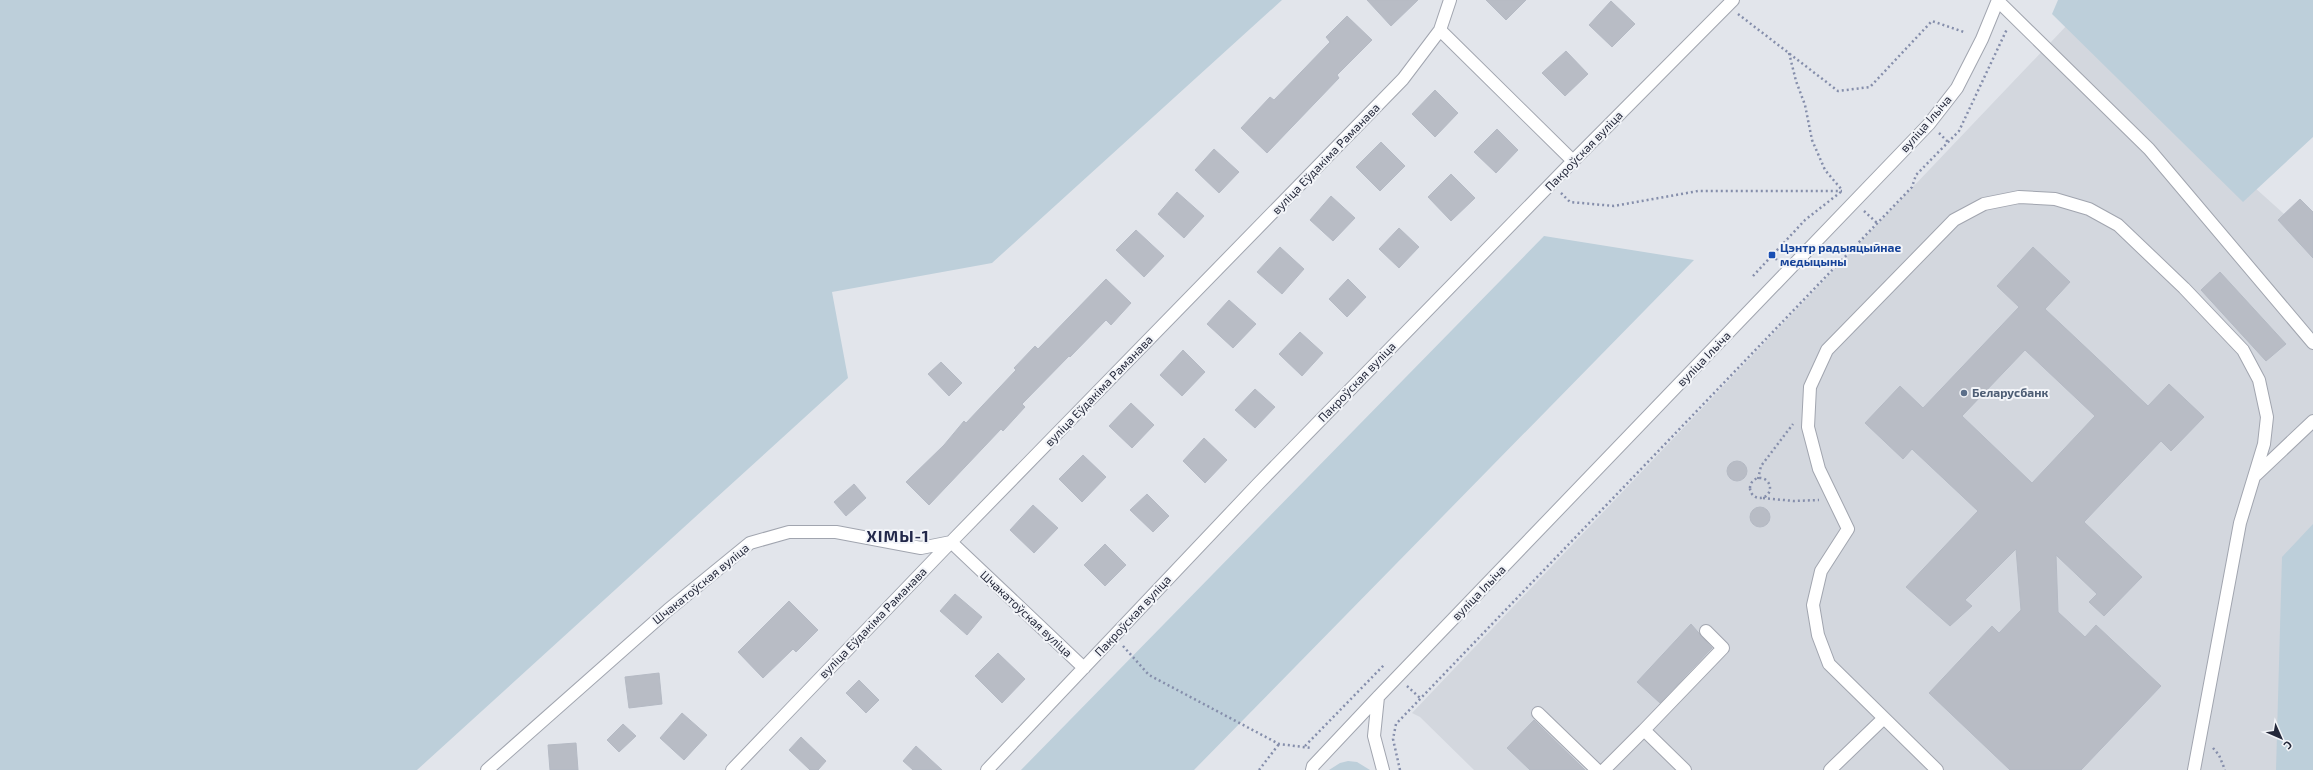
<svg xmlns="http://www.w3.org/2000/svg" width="2313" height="770" font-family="'Exo 2',sans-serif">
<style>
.built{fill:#d3d7de}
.green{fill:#bdcfda}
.building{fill:#b8bcc5;stroke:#b5bac4;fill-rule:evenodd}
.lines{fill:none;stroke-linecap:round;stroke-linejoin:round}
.minor-casing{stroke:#a1a5af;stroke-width:14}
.path{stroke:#858eab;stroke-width:2.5;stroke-dasharray:2 3;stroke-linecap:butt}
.minor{stroke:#fff;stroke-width:12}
.transit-dot{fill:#1a4fb4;stroke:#f2f4f8;stroke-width:1.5}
.service-dot{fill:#5c6f8a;stroke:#f2f4f8;stroke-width:1.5}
.labels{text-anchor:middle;stroke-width:4;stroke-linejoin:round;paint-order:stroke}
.street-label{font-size:12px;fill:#24283a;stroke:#f2f4f8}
.transit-label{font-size:12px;font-weight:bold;fill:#164399;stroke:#f2f4f8;text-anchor:start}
.service-label{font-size:12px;font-weight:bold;fill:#4e5e75;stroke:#f2f4f8;text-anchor:start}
.district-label{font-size:16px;font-weight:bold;letter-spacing:1px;fill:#22284a;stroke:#f2f4f8}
</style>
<rect width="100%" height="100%" fill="#e2e5eb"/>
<!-- built -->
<path class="built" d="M 2070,22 L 2313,240 L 2313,770 L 1474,770 L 1420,717 L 1412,713 Z"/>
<!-- green -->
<path class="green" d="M 0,0 L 1282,0 L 992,263 L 832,292 L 848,378 L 417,770 L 0,770 Z
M 2058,0 L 2313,0 L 2313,137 L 2243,202 L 2052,14 Z
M 1544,236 L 1694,260 L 1194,770 L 1021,770 Z
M 2313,524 L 2313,770 L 2276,770 L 2282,557 Z
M 1348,761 L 1357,762 L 1370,770 L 1329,770 L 1340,763 Z"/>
<!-- building -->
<path class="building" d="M 1367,0 L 1418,0 L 1391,26 Z
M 1486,0 L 1526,0 L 1506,20 Z
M 1611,1 L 1635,24 L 1612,47 L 1589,25 Z
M 1347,16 L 1372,40 L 1337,75 L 1339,78 L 1267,153 L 1241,128 L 1270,97 L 1274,100 L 1330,42 L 1326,37 Z
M 1566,51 L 1588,74 L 1565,96 L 1542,73 Z
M 1435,90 L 1458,113 L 1435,137 L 1412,114 Z
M 1497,129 L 1518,150 L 1496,173 L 1474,152 Z
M 1381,142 L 1405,166 L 1380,191 L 1356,167 Z
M 1214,149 L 1239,172 L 1219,193 L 1195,170 Z
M 1451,174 L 1475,198 L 1451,221 L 1428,197 Z
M 1177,192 L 1204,216 L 1184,238 L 1158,214 Z
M 1331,196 L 1355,218 L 1333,241 L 1310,220 Z
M 2300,199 L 2313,212 L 2313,258 L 2278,220 Z
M 1399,228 L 1419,247 L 1399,268 L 1379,249 Z
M 1136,230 L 1164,256 L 1144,277 L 1116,250 Z
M 1280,247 L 1304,269 L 1282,294 L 1257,272 Z
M 2033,247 L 2070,282 L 2045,309 L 2148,406 L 2169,384 L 2204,417 L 2171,451 L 2161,441 L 2084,522 L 2142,577 L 2104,616 L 2089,602 L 2097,594 L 2056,555 L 2058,612 L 2085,637 L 2096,625 L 2161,686 L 2081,770 L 2010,770 L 1929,693 L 1992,626 L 1999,633 L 2021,610 L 2016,549 L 1965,600 L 1972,606 L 1950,626 L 1906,587 L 1978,511 L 1912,449 L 1903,459 L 1865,423 L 1900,386 L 1923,408 L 2019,307 L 1997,286 ZM 2025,350 L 2095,416 L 2032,483 L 1962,416 Z
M 2220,272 L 2286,344 L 2266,361 L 2201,290 Z
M 1106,279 L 1131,303 L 1111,325 L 1106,320 L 1070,357 L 1069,356 L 1022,404 L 1025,407 L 1003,431 L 1001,429 L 929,505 L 906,482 L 944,445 L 964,421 L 966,423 L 1016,370 L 1014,368 L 1035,346 L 1038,349 Z
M 1348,279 L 1366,297 L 1347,317 L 1329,299 Z
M 1229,300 L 1256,324 L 1233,348 L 1207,324 Z
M 1300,332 L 1323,353 L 1302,376 L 1279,354 Z
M 1183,350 L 1205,372 L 1182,396 L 1160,375 Z
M 941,362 L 962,383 L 949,396 L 928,374 Z
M 1255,389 L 1275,407 L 1255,428 L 1235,410 Z
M 1131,403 L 1154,425 L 1132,448 L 1109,426 Z
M 1204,438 L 1227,460 L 1205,483 L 1183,461 Z
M 1083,455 L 1106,477 L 1082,502 L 1059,479 Z
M1727 471a10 10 0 1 1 20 0a10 10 0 1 1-20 0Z
M 854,484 L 866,498 L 846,516 L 834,502 Z
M 1147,494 L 1169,516 L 1153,532 L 1130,510 Z
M 1033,505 L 1058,528 L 1034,553 L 1010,530 Z
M1750 517a10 10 0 1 1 20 0a10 10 0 1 1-20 0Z
M 1105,544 L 1126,565 L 1105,586 L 1084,565 Z
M 955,594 L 982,617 L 967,635 L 940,611 Z
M 789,601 L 818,630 L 796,652 L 793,649 L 763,678 L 738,652 Z
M 1691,624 L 1712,648 L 1660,703 L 1637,682 Z
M 998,653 L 1025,679 L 1002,703 L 975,676 Z
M 659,673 L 662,704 L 629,708 L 625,677 Z
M 859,680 L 879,700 L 866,713 L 846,693 Z
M 682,713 L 707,735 L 684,760 L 660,738 Z
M 1534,720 L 1585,770 L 1530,770 L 1507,748 Z
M 623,724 L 636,736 L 619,752 L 607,740 Z
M 801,737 L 826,761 L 818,770 L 810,770 L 789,750 Z
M 576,743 L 578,770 L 550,770 L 548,745 Z
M 916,746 L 942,770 L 913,770 L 903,761 Z"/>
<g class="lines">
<defs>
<path id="minor" d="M 1998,1 L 2149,149 L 2313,343
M 1440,30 L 1573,161
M 2256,475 L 2313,421
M 1378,697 L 1374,736 L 1383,770
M 1538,713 L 1597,770
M 1644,730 L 1723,648 L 1706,631
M 487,770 L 668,610 L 750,543 L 789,532 L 836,532 L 921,548 L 951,542 L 1084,668
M 732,770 L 951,542 L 1403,79 L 1440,30 L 1450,0
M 987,770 L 1258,484 L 1573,161 L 1733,0
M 1312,770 L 1313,766 L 1378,697 L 1929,124 L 1957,88 L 1982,39 L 1998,0
M 1604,770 L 1644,730 L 1685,770
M 1830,770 L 1884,718
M 1937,770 L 1829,664 L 1818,635 L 1813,605 L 1821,571 L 1848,529 L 1819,469 L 1808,427 L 1810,387 L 1827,350 L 1954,220 L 1984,204 L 2019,197 L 2055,199 L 2089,209 L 2118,225 L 2184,288 L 2243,350 L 2259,380 L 2267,417 L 2264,444 L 2240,523 L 2194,770"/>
</defs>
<!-- minor casing -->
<use href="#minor" class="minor-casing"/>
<!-- path -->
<path class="path" d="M 1738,14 L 1838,91 L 1870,87 L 1932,21 L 1964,32
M 1789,53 L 1796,81 L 1805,105 L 1812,140 L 1825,170 L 1842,190
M 1939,133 L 1948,142
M 1561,193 L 1570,202 L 1614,206 L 1698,191 L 1842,191
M 1864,211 L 1877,223
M 1772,255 L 1779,262
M 1753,276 L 1805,220 L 1842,191
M1750 488a10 10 0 1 1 20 0a10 10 0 1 1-20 0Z
M 1758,479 L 1761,466 L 1793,424
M 1763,498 L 1794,501 L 1819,500
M 1123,646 L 1149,675 L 1279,744 L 1311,748
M 1407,686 L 1420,698
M 1305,746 L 1384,665
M 2213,748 L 2219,755 L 2225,770
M 1259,770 L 1279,744
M 1400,770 L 1393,739 L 1396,724 L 1912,187 L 1916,175 L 1959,131 L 2007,29"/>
<!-- minor -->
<use href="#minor" class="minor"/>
</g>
<!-- markers -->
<rect class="transit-dot" x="1768" y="251" width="8" height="8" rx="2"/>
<circle class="service-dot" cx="1964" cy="393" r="4"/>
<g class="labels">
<!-- street labels -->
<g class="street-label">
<text transform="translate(1926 124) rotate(-49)" y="4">вуліца Ільіча</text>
<text transform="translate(1584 151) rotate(-46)" y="4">Пакроўская вуліца</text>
<text transform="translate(1326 159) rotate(-46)" y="4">вуліца Еўдакіма Раманава</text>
<text transform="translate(1704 359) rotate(-46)" y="4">вуліца Ільіча</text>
<text transform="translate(1357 382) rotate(-46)" y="4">Пакроўская вуліца</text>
<text transform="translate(1099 391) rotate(-46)" y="4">вуліца Еўдакіма Раманава</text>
<text transform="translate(701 584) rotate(-39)" y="4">Шчакатоўская вуліца</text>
<text transform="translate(1479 593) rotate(-46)" y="4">вуліца Ільіча</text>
<text transform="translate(1026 614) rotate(43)" y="4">Шчакатоўская вуліца</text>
<text transform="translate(1133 616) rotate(-47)" y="4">Пакроўская вуліца</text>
<text transform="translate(873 623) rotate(-46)" y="4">вуліца Еўдакіма Раманава</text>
</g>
<!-- transit labels -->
<g class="transit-label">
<text x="1780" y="252">Цэнтр радыяцыйнае<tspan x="1780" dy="14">медыцыны</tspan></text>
</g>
<!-- service labels -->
<g class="service-label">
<text x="1972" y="397">Беларусбанк</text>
</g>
<!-- district labels -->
<g class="district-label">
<text x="898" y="542">ХІМЫ-1</text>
</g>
</g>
<!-- north arrow -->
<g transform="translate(2281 738) rotate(135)" stroke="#f2f4f8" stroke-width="3" paint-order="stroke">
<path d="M0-3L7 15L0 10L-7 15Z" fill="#24283a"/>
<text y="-6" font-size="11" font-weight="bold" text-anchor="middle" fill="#24283a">С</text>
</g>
</svg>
